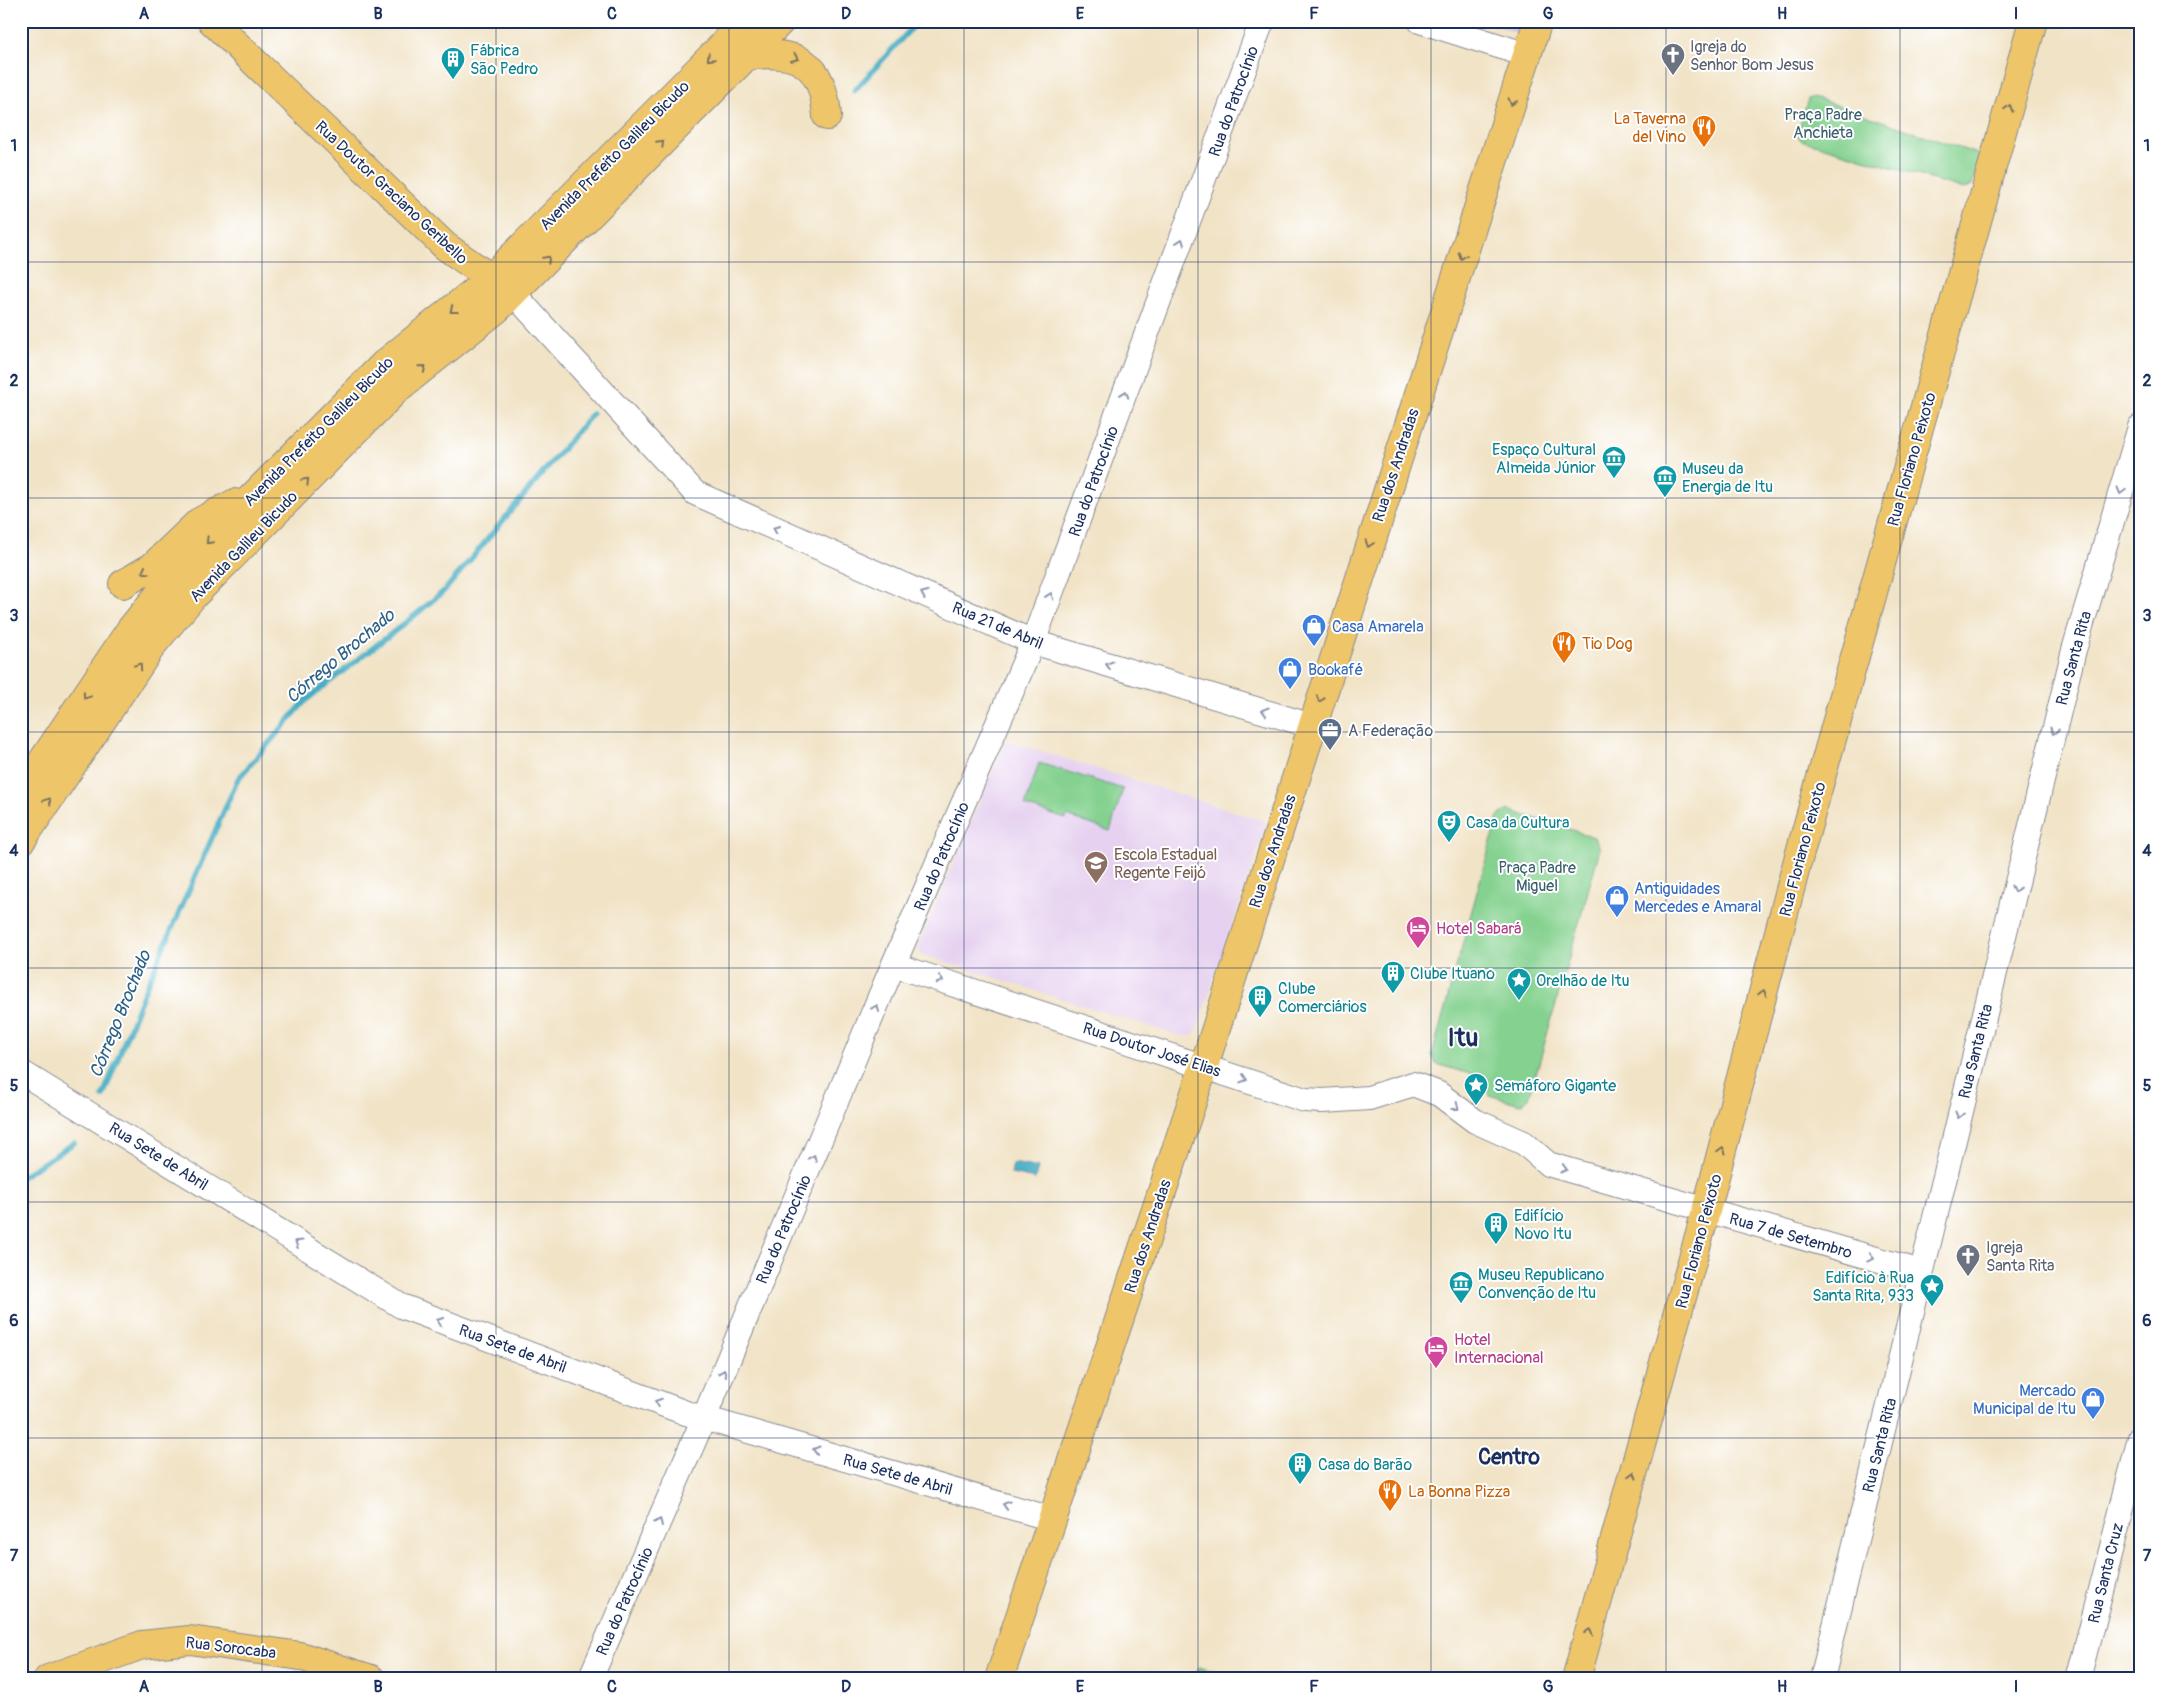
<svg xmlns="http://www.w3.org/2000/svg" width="2161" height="1700" font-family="Pangolin,sans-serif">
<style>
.built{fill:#e6d2f0}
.industrial{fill:#c8bfd8}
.green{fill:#85d290;stroke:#508077}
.water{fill:#45adc5;stroke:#306e92}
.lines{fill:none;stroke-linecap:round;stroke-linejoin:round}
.stream{stroke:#45adc5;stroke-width:5.5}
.minor-casing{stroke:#868992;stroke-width:26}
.major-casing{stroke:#868992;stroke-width:30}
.minor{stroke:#fff;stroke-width:24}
.major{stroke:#eec569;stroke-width:28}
.oneway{stroke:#7a7263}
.oneway2{stroke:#8d97ae}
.grid{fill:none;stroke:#1b2f5e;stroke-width:1;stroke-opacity:0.55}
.labels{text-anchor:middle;stroke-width:4;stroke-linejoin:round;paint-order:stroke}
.worship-label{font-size:16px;fill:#5b616d;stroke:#fff;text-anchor:start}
.culture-label{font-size:16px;fill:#0d838f;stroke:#fff;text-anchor:start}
.street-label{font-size:16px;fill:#1b2f5e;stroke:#fff}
.park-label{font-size:16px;fill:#3b606d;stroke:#fff}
.food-label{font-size:16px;fill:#c56008;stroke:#fff;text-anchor:start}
.shop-label{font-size:16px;fill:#366cbe;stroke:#fff;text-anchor:start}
.service-label{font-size:16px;fill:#4e5e75;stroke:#fff;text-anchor:start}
.education-label{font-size:16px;fill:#785e54;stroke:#fff;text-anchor:start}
.hotel-label{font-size:16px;fill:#b23c85;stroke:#fff;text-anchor:start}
.water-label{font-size:18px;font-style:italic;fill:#2c6187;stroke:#fff}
.district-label{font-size:21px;font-weight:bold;fill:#1b2f5e;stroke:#fff}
.town-label{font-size:26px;font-weight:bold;fill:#1b2f5e;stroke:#fff}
.neatline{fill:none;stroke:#1b2f5e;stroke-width:2}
.grid-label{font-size:16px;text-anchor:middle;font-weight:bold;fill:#1b2f5e}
</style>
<rect width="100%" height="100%" fill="#fff"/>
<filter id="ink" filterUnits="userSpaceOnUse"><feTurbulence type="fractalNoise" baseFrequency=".02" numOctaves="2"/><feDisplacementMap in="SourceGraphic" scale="10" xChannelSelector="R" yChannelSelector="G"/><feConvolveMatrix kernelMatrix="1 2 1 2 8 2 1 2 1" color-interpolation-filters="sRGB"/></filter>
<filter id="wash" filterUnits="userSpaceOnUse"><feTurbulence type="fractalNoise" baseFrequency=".0096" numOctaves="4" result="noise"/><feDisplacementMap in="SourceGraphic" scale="20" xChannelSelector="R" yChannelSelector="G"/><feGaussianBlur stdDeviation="1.12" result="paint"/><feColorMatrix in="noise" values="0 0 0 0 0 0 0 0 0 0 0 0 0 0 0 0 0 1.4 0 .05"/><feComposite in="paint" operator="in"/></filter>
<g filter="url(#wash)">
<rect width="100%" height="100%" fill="#f1e3c6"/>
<!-- built -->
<path class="built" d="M 1006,740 L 1267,822 L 1198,1027 L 1194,1035 L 1183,1037 L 920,954 L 918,946 Z"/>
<!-- industrial -->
<path class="industrial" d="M 1482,21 L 1526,21 L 1521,34 Z"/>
<!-- green -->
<path class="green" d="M 1813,97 L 1977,154 L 1979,160 L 1972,185 L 1964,189 L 1801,140 L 1797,134 L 1808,99 Z
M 1039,763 L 1123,789 L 1110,831 L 1067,816 L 1066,819 L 1025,806 Z
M 1508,810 L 1594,837 L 1600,849 L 1529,1098 L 1520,1104 L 1489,1095 L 1481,1077 L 1436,1064 L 1432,1055 L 1498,816 Z
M 1199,1667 L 1239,1679 L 1195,1679 Z"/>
<!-- water -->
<path class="water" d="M 1013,1163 L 1038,1168 L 1035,1179 L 1011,1174 Z"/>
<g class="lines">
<!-- stream -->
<path class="stream" d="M 854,91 L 918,21
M 103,1096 L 144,992 L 238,779 L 306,700 L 414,616 L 445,590 L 592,414
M 21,1177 L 74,1143"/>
</g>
</g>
<g filter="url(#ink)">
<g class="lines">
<defs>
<path id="minor" d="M 1420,21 L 1527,55
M 513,293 L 695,493 L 1033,642 L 1312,726
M 894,965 L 1305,1100 L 1323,1101 L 1369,1098 L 1413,1084 L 1439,1094 L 1475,1121 L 1524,1143 L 1548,1164 L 1921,1272
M 21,1072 L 401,1306 L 686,1413 L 1052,1519
M 590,1679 L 704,1418 L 889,975 L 1033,642 L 1262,21
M 1822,1679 L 2074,650 L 2140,427
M 2078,1679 L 2140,1438"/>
<path id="major" d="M 212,21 L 445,246 L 505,288
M 747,56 C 798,49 823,63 827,116
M 123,584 L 152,567 L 199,522 L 235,503
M 21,793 L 130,630 L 173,577 L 383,365 L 491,278 L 723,45 L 741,21
M 21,841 L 154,643 L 194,595 L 398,388 L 498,308 L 781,21
M 48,1679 L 142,1645 L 190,1640 L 300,1656 L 371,1679
M 999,1679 L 1204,1066 L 1538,21
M 1576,1679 L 1706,1211 L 1796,867 L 2033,21"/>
</defs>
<!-- minor casing -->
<use href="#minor" class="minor-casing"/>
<!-- major casing -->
<use href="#major" class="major-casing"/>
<!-- minor -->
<use href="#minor" class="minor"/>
<!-- major -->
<use href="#major" class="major"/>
</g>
<!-- one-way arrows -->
<defs><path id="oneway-chevron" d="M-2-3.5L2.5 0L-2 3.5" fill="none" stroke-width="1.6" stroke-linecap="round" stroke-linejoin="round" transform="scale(1.25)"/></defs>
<g class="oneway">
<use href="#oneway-chevron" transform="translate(710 58) rotate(135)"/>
<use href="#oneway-chevron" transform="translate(795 58) rotate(24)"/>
<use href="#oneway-chevron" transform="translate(1512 102) rotate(108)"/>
<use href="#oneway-chevron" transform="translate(2009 108) rotate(-74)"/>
<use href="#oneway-chevron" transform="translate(661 143) rotate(-45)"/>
<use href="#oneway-chevron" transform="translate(1462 256) rotate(108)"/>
<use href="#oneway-chevron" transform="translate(547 259) rotate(-45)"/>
<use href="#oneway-chevron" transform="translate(453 310) rotate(142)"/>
<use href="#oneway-chevron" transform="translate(423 368) rotate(-39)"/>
<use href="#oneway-chevron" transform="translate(306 481) rotate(-45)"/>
<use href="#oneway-chevron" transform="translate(209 541) rotate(135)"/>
<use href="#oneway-chevron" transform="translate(1369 544) rotate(108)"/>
<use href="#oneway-chevron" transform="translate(145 571) rotate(151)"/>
<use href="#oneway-chevron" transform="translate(139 666) rotate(-56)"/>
<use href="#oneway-chevron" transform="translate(86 696) rotate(124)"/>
<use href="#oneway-chevron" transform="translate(1320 699) rotate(108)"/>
<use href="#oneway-chevron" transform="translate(48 801) rotate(-56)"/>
<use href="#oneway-chevron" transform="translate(1763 993) rotate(-75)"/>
<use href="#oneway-chevron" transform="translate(1722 1150) rotate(-75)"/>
<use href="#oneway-chevron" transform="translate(1633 1475) rotate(-74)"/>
<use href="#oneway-chevron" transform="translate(1589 1632) rotate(-74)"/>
</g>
<g class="oneway2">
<use href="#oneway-chevron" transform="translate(1181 242) rotate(-70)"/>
<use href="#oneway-chevron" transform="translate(1125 394) rotate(-70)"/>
<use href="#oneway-chevron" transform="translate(2121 491) rotate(106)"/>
<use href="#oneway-chevron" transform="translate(776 529) rotate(-156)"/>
<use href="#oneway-chevron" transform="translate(924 594) rotate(-156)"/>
<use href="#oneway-chevron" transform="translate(1050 596) rotate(-70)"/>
<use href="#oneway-chevron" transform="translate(1109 665) rotate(-163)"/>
<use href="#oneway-chevron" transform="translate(1265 711) rotate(-163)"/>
<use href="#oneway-chevron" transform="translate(2054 731) rotate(104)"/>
<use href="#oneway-chevron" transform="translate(2015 889) rotate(104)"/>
<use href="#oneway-chevron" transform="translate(940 980) rotate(18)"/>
<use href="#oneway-chevron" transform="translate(876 1008) rotate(-67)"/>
<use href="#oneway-chevron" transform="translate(1244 1079) rotate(18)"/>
<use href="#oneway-chevron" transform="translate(1456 1107) rotate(37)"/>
<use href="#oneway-chevron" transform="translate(1959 1115) rotate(104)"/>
<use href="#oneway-chevron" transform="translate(813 1158) rotate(-67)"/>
<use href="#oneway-chevron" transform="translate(1564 1169) rotate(16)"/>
<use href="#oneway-chevron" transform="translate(298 1243) rotate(-148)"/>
<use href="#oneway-chevron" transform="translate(1871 1258) rotate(16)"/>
<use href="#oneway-chevron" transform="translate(440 1321) rotate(-160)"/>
<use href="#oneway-chevron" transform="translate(723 1373) rotate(-67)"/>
<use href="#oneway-chevron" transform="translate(658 1402) rotate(-160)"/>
<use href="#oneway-chevron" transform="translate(816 1450) rotate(-164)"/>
<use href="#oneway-chevron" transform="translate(1006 1505) rotate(-164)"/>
<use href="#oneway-chevron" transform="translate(659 1522) rotate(-66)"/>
</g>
</g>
<!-- grid -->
<path class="grid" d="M 262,21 L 262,1679M 496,21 L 496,1679M 729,21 L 729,1679M 964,21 L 964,1679M 1198,21 L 1198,1679M 1431,21 L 1431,1679M 1666,21 L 1666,1679M 1900,21 L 1900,1679M 21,262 L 2140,262M 21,498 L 2140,498M 21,732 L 2140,732M 21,968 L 2140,968M 21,1202 L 2140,1202M 21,1438 L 2140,1438"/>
<!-- icons -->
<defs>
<symbol id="church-pin" viewBox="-11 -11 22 30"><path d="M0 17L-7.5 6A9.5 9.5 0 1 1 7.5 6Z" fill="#6b7280" stroke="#fff"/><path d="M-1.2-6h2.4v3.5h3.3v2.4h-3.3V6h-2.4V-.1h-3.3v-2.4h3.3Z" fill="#fff"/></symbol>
<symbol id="building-pin" viewBox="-11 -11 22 30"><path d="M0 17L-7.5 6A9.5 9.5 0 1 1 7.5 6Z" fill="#0f9aa8" stroke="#fff"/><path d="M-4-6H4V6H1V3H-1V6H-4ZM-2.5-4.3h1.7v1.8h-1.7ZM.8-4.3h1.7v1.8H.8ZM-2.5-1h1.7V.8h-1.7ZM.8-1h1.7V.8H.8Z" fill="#fff"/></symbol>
<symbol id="restaurant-pin" viewBox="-11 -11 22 30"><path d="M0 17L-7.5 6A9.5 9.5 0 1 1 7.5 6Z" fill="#e8710a" stroke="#fff"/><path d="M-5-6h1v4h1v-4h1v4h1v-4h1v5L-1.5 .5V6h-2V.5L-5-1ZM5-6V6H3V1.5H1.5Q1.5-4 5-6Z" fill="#fff"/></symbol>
<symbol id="museum-pin" viewBox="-11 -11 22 30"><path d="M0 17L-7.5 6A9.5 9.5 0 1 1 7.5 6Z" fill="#0f9aa8" stroke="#fff"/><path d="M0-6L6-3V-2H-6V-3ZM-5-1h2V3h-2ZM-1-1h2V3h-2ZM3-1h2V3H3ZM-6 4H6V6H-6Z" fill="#fff"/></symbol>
<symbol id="shop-pin" viewBox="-11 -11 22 30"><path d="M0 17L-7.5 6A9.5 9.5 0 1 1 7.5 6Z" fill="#3f7fe0" stroke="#fff"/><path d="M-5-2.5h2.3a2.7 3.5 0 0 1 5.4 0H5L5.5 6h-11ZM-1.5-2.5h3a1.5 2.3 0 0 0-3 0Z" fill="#fff"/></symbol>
<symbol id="office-pin" viewBox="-11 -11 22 30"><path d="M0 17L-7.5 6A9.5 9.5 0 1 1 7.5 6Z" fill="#5c6f8a" stroke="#fff"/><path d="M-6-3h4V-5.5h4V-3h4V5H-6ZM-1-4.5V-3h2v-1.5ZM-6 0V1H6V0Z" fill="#fff"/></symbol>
<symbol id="theatre-pin" viewBox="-11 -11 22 30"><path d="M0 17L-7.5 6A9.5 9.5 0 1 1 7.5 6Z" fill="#0f9aa8" stroke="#fff"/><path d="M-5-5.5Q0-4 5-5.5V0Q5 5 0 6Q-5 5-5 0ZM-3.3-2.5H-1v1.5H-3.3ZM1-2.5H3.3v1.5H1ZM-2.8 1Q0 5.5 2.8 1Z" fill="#fff"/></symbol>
<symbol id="school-pin" viewBox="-11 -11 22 30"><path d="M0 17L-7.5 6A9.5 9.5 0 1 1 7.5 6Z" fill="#8d6e63" stroke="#fff"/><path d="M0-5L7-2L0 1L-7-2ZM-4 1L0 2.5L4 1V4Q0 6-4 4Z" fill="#fff"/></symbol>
<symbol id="hotel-pin" viewBox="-11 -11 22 30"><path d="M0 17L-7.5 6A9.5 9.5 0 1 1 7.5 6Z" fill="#d1479c" stroke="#fff"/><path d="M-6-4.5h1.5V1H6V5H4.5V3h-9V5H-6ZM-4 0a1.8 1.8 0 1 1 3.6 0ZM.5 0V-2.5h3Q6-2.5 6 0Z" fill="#fff"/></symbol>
<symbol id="sight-pin" viewBox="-11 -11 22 30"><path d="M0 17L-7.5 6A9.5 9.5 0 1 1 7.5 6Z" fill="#0f9aa8" stroke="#fff"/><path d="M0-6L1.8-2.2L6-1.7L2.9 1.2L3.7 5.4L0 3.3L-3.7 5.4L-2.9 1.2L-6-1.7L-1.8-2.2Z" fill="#fff"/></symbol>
</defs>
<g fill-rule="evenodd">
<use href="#church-pin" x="1659" y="41" width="28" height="38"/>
<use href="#building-pin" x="439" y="45" width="28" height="38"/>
<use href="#restaurant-pin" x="1690" y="113" width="28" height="38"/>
<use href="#museum-pin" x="1600" y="444" width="28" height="38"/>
<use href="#museum-pin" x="1651" y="463" width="28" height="38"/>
<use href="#shop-pin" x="1300" y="612" width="28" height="38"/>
<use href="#restaurant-pin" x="1550" y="629" width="28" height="38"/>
<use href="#shop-pin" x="1276" y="655" width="28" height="38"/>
<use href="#office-pin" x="1316" y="716" width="28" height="38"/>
<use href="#theatre-pin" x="1435" y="808" width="28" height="38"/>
<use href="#school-pin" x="1082" y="849" width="28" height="38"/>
<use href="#shop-pin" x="1603" y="883" width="28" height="38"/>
<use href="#hotel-pin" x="1404" y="914" width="28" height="38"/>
<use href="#building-pin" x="1379" y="959" width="28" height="38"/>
<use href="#sight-pin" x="1505" y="966" width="28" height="38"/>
<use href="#building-pin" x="1246" y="983" width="28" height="38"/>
<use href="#sight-pin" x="1462" y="1071" width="28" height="38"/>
<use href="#building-pin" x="1482" y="1210" width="28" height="38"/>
<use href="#church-pin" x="1954" y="1242" width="28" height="38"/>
<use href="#museum-pin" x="1447" y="1269" width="28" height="38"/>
<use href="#sight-pin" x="1918" y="1272" width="28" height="38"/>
<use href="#hotel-pin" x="1422" y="1334" width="28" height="38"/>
<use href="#shop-pin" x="2079" y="1385" width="28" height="38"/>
<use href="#building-pin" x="1286" y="1450" width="28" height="38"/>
<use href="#restaurant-pin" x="1376" y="1477" width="28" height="38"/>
</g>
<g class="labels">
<!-- worship labels -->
<g class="worship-label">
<text x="1690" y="52">Igreja do<tspan x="1690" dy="18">Senhor Bom Jesus</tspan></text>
<text x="1986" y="1253">Igreja<tspan x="1986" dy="18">Santa Rita</tspan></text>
</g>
<!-- culture labels -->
<g class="culture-label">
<text x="470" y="56">Fábrica<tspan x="470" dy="18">São Pedro</tspan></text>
<text x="1596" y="455" text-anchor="end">Espaço Cultural<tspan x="1596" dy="18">Almeida Júnior</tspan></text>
<text x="1682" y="474">Museu da<tspan x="1682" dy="18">Energia de Itu</tspan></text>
<text x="1466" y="828">Casa da Cultura</text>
<text x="1410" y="979">Clube Ituano</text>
<text x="1536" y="986">Orelhão de Itu</text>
<text x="1278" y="994">Clube<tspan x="1278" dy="18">Comerciários</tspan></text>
<text x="1494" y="1091">Semáforo Gigante</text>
<text x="1514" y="1221">Edifício<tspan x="1514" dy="18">Novo Itu</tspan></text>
<text x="1478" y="1280">Museu Republicano<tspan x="1478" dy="18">Convenção de Itu</tspan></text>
<text x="1914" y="1283" text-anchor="end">Edifício à Rua<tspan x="1914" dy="18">Santa Rita, 933</tspan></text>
<text x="1318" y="1470">Casa do Barão</text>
</g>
<!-- street labels -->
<g class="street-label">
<text transform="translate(1233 101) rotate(-70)" y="6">Rua do Patrocínio</text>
<text transform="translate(614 155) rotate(-45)" y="6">Avenida Prefeito Galileu Bicudo</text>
<text transform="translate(392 192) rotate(43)" y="6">Rua Doutor Graciano Geribello</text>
<text transform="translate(318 431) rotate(-45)" y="6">Avenida Prefeito Galileu Bicudo</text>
<text transform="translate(1911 459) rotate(-74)" y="6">Rua Floriano Peixoto</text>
<text transform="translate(1395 465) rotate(-72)" y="6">Rua dos Andradas</text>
<text transform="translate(1093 481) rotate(-70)" y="6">Rua do Patrocínio</text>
<text transform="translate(243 546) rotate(-46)" y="6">Avenida Galileu Bicudo</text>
<text transform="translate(998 625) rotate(23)" y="6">Rua 21 de Abril</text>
<text transform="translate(2073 658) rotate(-75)" y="6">Rua Santa Rita</text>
<text transform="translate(1802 849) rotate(-75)" y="6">Rua Floriano Peixoto</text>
<text transform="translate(1272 851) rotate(-72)" y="6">Rua dos Andradas</text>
<text transform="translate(941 856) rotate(-67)" y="6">Rua do Patrocínio</text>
<text transform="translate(1152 1049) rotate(18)" y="6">Rua Doutor José Elias</text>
<text transform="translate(1975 1051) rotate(-76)" y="6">Rua Santa Rita</text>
<text transform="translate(159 1156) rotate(32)" y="6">Rua Sete de Abril</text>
<text transform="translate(783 1229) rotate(-67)" y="6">Rua do Patrocínio</text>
<text transform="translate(1791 1235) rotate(16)" y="6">Rua 7 de Setembro</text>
<text transform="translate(1147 1236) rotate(-72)" y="6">Rua dos Andradas</text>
<text transform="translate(1698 1241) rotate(-75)" y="6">Rua Floriano Peixoto</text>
<text transform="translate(513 1348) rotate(20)" y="6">Rua Sete de Abril</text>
<text transform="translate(1879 1445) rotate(-76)" y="6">Rua Santa Rita</text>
<text transform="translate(898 1474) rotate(16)" y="6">Rua Sete de Abril</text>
<text transform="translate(2105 1573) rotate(-76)" y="6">Rua Santa Cruz</text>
<text transform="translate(624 1601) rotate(-66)" y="6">Rua do Patrocínio</text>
<text transform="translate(231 1647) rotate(7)" y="6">Rua Sorocaba</text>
</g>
<!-- park labels -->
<g class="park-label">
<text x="1823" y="120">Praça Padre<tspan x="1823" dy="18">Anchieta</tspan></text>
<text x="1537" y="873">Praça Padre<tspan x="1537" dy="18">Miguel</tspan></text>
</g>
<!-- food labels -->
<g class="food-label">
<text x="1686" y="124" text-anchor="end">La Taverna<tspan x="1686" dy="18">del Vino</tspan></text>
<text x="1582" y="649">Tio Dog</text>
<text x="1408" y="1497">La Bonna Pizza</text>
</g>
<!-- shop labels -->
<g class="shop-label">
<text x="1332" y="632">Casa Amarela</text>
<text x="1308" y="675">Bookafé</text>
<text x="1634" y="894">Antiguidades<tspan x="1634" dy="18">Mercedes e Amaral</tspan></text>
<text x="2076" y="1396" text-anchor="end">Mercado<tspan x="2076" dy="18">Municipal de Itu</tspan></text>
</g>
<!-- service labels -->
<g class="service-label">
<text x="1348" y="736">A Federação</text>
</g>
<!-- education labels -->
<g class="education-label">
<text x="1114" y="860">Escola Estadual<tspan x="1114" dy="18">Regente Feijó</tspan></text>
</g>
<!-- hotel labels -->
<g class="hotel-label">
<text x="1436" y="934">Hotel Sabará</text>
<text x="1454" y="1345">Hotel<tspan x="1454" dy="18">Internacional</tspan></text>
</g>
<!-- water labels -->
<g class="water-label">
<text transform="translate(340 656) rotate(-40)" y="6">Córrego Brochado</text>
<text transform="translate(120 1014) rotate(-68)" y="6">Córrego Brochado</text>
</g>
<!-- district labels -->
<g class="district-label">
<text x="1509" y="1464">Centro</text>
</g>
<!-- town labels -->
<g class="town-label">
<text x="1463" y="1046">Itu</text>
</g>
</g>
<!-- margin -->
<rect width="2161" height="1700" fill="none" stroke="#fff" stroke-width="55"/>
<rect x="28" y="28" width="2106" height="1644" class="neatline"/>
<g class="grid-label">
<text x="144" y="19">A</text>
<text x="378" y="19">B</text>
<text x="612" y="19">C</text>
<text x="846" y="19">D</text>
<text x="1080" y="19">E</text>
<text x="1314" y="19">F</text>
<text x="1548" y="19">G</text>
<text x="1782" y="19">H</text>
<text x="2016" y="19">I</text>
<text x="14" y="151">1</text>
<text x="2147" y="151">1</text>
<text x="14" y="386">2</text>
<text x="2147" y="386">2</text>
<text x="14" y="621">3</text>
<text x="2147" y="621">3</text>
<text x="14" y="856">4</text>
<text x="2147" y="856">4</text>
<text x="14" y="1091">5</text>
<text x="2147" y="1091">5</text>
<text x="14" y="1326">6</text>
<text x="2147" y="1326">6</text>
<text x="14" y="1561">7</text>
<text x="2147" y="1561">7</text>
<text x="144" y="1692">A</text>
<text x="378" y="1692">B</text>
<text x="612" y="1692">C</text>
<text x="846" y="1692">D</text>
<text x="1080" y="1692">E</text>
<text x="1314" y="1692">F</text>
<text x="1548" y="1692">G</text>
<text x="1782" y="1692">H</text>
<text x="2016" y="1692">I</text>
</g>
</svg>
